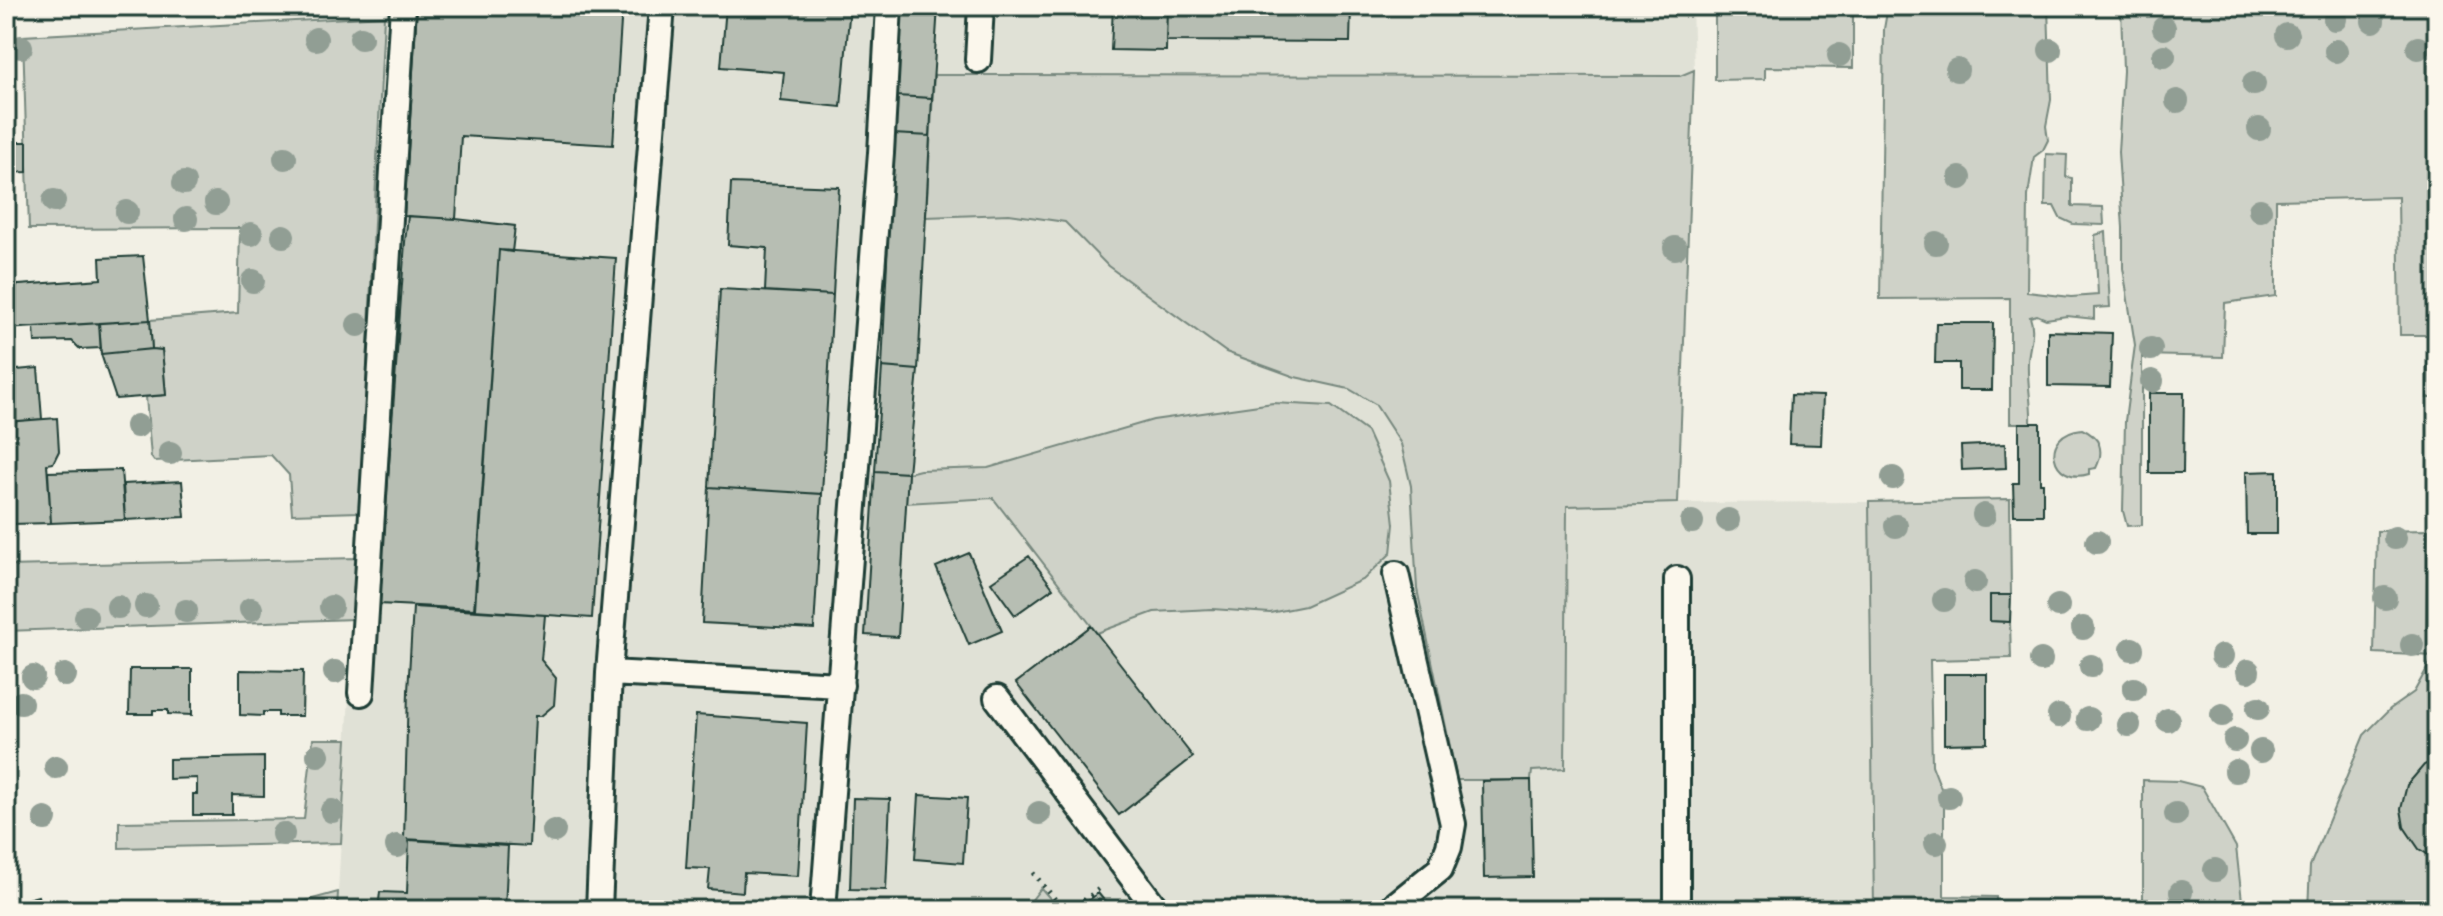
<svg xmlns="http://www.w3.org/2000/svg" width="2443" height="916" font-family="Caveat,sans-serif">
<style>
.built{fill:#e0e1d6}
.green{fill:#cfd2c8;stroke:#77887e;stroke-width:2}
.building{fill:#b7beb3;stroke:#1f3d34;stroke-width:2}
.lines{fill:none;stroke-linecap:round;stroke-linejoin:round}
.lane-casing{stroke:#1f3d34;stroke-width:30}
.path{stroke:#1f3d34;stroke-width:5;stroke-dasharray:2 6;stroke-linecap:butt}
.lane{stroke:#fbf7ec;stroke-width:24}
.tree{fill:#919e94}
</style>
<rect width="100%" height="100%" fill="#f2f0e5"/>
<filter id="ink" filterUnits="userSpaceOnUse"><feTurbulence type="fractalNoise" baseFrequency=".0125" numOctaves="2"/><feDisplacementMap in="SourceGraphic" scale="16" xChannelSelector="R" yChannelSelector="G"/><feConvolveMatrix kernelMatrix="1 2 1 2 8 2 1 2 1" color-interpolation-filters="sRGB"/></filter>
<g filter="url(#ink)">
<!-- built -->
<path class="built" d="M 385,6 L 1692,6 L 1694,70 L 1678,503 L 1869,502 L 1874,910 L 337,910 L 371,304 Z"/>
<!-- green -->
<path class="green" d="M 1715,6 L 1853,6 L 1853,68 L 1765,67 L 1765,79 L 1715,80 Z
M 1888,6 L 2048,6 L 2051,100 L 2046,126 L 2048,140 L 2043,150 L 2034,157 L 2028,196 L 2027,292 L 2071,297 L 2098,295 L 2095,235 L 2106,232 L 2110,307 L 2094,308 L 2094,319 L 2067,316 L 2046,319 L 2037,315 L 2030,317 C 2036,333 2028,347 2028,363 C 2027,383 2032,403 2031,423 L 2010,423 L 2010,298 L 1880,299 L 1884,29 Z
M 2121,6 L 2437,6 L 2437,398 L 2427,398 L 2429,335 L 2400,335 L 2398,197 L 2276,200 L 2276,296 L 2225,303 L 2223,357 L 2142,355 L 2142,525 L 2127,526 L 2123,511 L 2125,421 L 2135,345 L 2123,268 L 2123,228 L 2118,152 L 2123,71 Z
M 384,16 L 360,512 L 292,514 L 289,475 L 271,455 L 154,461 L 151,457 L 146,397 L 166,395 L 162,350 L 152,349 L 150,320 L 238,313 L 240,228 L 29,229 L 23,36 Z
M 1694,70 L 1678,503 L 1567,506 L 1565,769 L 1532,771 L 1531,780 L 1457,780 L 1417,589 L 1411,486 L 1401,444 L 1375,404 L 1349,389 L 1295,377 L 1226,352 L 1108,266 L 1065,222 L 1009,214 L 926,217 L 934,75 L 1680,76 Z
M 2046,154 L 2067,155 L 2066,177 L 2072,178 L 2072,206 L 2103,207 L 2104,225 L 2073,224 L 2060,218 L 2054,206 L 2045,206 Z
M 1273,403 L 1331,406 L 1367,432 L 1389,481 L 1394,524 L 1391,553 L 1364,579 L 1305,606 L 1270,613 L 1212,609 L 1154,612 L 1097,633 L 993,498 L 906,503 L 908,473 L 920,470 L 988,468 L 1153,420 Z
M 2082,429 C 2100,437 2105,450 2096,468 L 2089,469 L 2089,474 C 2050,486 2039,433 2082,429 Z
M 2010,499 L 2011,595 L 1990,595 L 1990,621 L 2010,622 L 2011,658 L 1930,660 L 1932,765 L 1944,796 L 1944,896 L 1996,897 L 1996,910 L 1874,910 L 1869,502 Z
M 2428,530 L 2426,629 L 2437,630 L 2437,910 L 2308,910 L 2310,866 L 2364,735 L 2390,709 L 2414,692 L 2434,656 L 2374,653 L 2377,531 Z
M 358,558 L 354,619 L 6,631 L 6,566 Z
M 313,739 L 347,739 L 341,843 L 119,848 L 119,822 L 304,819 Z
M 2143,780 L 2178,781 L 2202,787 L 2236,847 L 2243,910 L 2143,910 Z
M 1041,888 L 1060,910 L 1024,910 Z
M 338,892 L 337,910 L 272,910 Z"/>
<!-- building -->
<path class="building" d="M 417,6 L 622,6 L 613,145 L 461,136 L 456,219 L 404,216 Z
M 726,6 L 850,6 L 841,107 L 781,101 L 784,72 L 721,67 Z
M 902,6 L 938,6 L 932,98 L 896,96 Z
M 1113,6 L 1167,6 L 1166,51 L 1111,50 Z
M 1167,6 L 1351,6 L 1350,42 L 1166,41 Z
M 896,96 L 932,98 L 930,136 L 893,134 Z
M 893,134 L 930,136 L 918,370 L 882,367 Z
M 6,142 L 27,142 L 27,172 L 6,173 Z
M 731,183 L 839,187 L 833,295 L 765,291 L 767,248 L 728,245 Z
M 408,216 L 456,219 L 515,226 L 512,252 L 499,250 L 475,609 L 379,604 L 405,242 Z
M 499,250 L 616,258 L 592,618 L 474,610 Z
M 143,256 L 150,320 L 6,329 L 6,286 L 101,279 L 100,258 Z
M 720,289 L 833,295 L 822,494 L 709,487 Z
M 150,320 L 152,349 L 101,354 L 99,323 Z
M 99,323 L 101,348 L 80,349 L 72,341 L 35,342 L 34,327 Z
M 1936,323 L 1993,323 L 1992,390 L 1959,390 L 1959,363 L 1935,363 Z
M 2048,331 L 2112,333 L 2110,387 L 2048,386 Z
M 152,349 L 162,350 L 166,395 L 116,399 L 101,354 Z
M 882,367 L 918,370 L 908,473 L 875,471 Z
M 38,368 L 42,419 L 6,422 L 6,371 Z
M 2149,393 L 2184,393 L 2183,473 L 2149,473 Z
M 1791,395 L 1823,396 L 1821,445 L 1789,444 Z
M 57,418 L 59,451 L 53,463 L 47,464 L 51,523 L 12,524 L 6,422 Z
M 2019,423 L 2040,423 L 2040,483 L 2043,483 L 2043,515 L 2014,515 L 2013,483 L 2019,483 Z
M 2005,444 L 2006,468 L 1962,470 L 1961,446 Z
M 121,470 L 125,520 L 51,523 L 48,472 Z
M 875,471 L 908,473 L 898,637 L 865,635 Z
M 2277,471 L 2277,534 L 2247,534 L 2246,472 Z
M 182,481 L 185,517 L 125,520 L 123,484 Z
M 709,487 L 822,494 L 814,629 L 702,623 Z
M 969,553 L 1002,631 L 969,645 L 936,567 Z
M 1029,556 L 1053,588 L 1015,615 L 991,582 Z
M 1990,595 L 2011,595 L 2010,622 L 1990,621 Z
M 413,607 L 545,615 L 541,660 L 556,678 L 554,705 L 541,716 L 535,716 L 529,846 L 404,839 L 408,691 Z
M 1091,626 L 1193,757 L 1119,815 L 1016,683 Z
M 130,669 L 192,669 L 192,715 L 168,714 L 168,710 L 153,710 L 153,714 L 129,714 Z
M 240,670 L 303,671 L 302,716 L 278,716 L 278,712 L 263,712 L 263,716 L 240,715 Z
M 1944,674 L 1987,674 L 1987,743 L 1944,744 Z
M 696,715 L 807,723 L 798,876 L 744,873 L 743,892 L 708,889 L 710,869 L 686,868 Z
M 264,757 L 264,796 L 232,795 L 232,815 L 193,815 L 193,794 L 197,794 L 197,778 L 169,779 L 169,759 Z
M 2437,759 L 2437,860 L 2419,849 L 2404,827 L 2401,809 L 2407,785 L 2424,765 Z
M 1531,780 L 1533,877 L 1484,878 L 1482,781 Z
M 919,795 L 967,798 L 963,863 L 915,859 Z
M 853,798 L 890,799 L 886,890 L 850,889 Z
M 409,840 L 508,846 L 505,910 L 378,910 L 380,892 L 407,893 Z
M 1098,893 L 1112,910 L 1077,910 Z
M 38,896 L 42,910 L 6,910 L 6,905 Z"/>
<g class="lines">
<defs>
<path id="lane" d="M 978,60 L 981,6
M 1677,579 L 1677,910
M 609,673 L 841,685
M 361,693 L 403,6
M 997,698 L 1157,910
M 599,910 L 609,673 L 662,6
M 823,910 L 881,153 L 889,6
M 1389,910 L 1440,869 L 1449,847 L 1453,824 L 1396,574"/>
</defs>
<!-- lane casing -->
<use href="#lane" class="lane-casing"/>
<!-- path -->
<path class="path" d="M 1033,873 L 1064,910
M 1008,907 L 1009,910
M 1071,910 L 1099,889"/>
<!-- lane -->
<use href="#lane" class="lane"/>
</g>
<!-- trees -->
<g class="tree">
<circle cx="2335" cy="19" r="12"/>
<circle cx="2373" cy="21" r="12"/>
<circle cx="2164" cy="28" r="12"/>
<circle cx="2287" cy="35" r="12"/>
<circle cx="361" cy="38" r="12"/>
<circle cx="316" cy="39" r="12"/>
<circle cx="21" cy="47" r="12"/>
<circle cx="2418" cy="48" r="12"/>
<circle cx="2050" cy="50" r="12"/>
<circle cx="2336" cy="51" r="12"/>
<circle cx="1839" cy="55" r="12"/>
<circle cx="2164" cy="56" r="12"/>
<circle cx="1957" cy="70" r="12"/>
<circle cx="2254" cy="84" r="12"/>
<circle cx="2177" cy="101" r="12"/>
<circle cx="2259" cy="129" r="12"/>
<circle cx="285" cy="158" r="12"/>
<circle cx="1960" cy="178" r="12"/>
<circle cx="184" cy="183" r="12"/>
<circle cx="54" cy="201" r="12"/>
<circle cx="216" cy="203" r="12"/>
<circle cx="2260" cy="210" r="12"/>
<circle cx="127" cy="212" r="12"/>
<circle cx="186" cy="219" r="12"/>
<circle cx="251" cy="234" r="12"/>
<circle cx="283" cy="236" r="12"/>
<circle cx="1936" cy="243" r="12"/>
<circle cx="1675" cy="248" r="12"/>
<circle cx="253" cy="281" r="12"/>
<circle cx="358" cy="325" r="12"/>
<circle cx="2151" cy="349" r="12"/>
<circle cx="2152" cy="381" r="12"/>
<circle cx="137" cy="426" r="12"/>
<circle cx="170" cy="453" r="12"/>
<circle cx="1893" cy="478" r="12"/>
<circle cx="1984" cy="515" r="12"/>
<circle cx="1728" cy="520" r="12"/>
<circle cx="1692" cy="522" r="12"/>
<circle cx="1896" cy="526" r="12"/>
<circle cx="2395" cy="538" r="12"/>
<circle cx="2097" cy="542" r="12"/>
<circle cx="1975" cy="582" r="12"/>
<circle cx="2385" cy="598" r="12"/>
<circle cx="1944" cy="600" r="12"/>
<circle cx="146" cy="606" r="12"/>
<circle cx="2058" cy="606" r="12"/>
<circle cx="118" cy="607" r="12"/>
<circle cx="331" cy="607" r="12"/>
<circle cx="251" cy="609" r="12"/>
<circle cx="186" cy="611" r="12"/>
<circle cx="86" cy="617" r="12"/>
<circle cx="2083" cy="628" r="12"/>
<circle cx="2412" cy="645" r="12"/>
<circle cx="2132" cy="649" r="12"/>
<circle cx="2222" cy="656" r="12"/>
<circle cx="2041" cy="660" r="12"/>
<circle cx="2091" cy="666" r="12"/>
<circle cx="2248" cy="671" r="12"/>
<circle cx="335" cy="672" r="12"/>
<circle cx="65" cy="675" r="12"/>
<circle cx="33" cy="677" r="12"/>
<circle cx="2134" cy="689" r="12"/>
<circle cx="21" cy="703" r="12"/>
<circle cx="2258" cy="708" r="12"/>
<circle cx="2222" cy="715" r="12"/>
<circle cx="2059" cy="716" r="12"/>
<circle cx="2088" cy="719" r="12"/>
<circle cx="2168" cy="720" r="12"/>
<circle cx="2129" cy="725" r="12"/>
<circle cx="2235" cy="740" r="12"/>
<circle cx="2261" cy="751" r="12"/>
<circle cx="318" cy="755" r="12"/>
<circle cx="56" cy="767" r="12"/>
<circle cx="2236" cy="771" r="12"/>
<circle cx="1949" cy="797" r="12"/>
<circle cx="332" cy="811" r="12"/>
<circle cx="1039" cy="813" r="12"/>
<circle cx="2176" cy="814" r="12"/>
<circle cx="45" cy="819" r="12"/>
<circle cx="554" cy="831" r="12"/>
<circle cx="283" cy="834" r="12"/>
<circle cx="1936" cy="843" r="12"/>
<circle cx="397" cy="846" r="12"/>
<circle cx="2215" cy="870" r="12"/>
<circle cx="2181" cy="892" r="12"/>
</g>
</g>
<!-- margin -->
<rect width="2443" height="916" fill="none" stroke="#fbf7ec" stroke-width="32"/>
<rect x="16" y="16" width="2411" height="884" fill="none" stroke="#1f3d34" stroke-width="3" filter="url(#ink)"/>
</svg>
